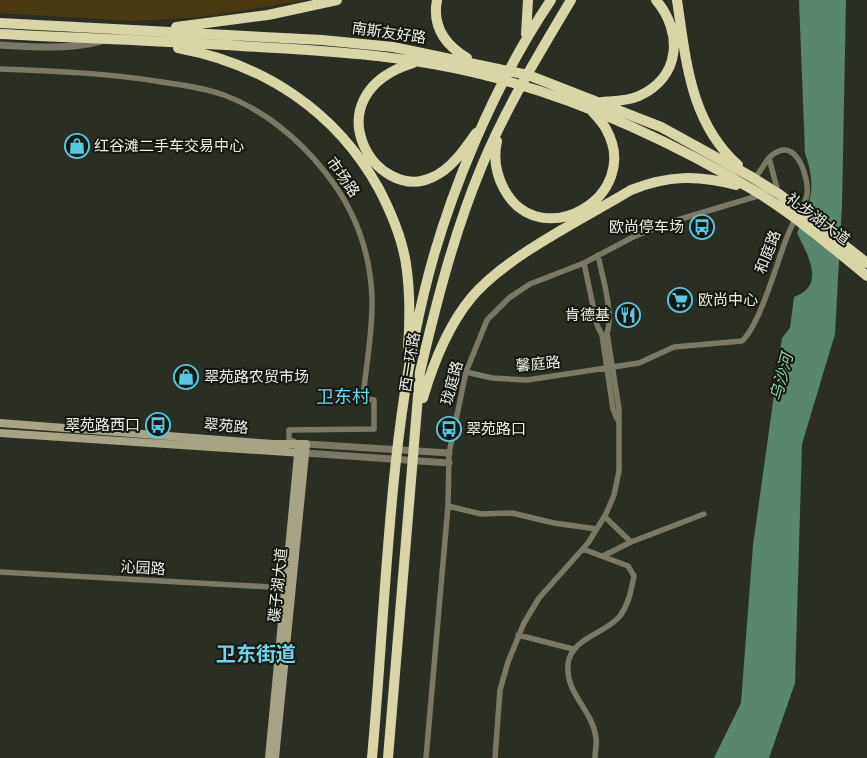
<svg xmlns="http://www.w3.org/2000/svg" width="867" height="758" font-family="Figtree,'Noto Sans SC',sans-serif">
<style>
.green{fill:#4a3910}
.water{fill:#58876d}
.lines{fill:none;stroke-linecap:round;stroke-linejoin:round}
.minor{stroke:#7b7966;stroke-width:5.5}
.tertiary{stroke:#7b7966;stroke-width:7}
.secondary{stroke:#a6a485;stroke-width:8}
.trunk{stroke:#d8d5a7;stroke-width:10}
.labels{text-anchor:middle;stroke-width:4;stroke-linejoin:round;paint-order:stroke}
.street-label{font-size:15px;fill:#ecefe7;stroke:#151711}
.poi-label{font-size:15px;fill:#ecefe7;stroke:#151711;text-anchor:start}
.water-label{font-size:16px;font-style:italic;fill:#8bd6ad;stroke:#151711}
.quarter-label{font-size:18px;fill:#6fd5eb;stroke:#151711}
.district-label{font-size:20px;font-weight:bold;fill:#6fd5eb;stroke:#151711}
</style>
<rect width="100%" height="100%" fill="#2b2f23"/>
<!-- green -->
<path class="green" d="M 0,0 L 306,0 L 202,17 L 131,21 L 0,13 Z"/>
<!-- water -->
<path class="water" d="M 799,0 L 846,0 L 842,206 L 835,334 L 802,444 L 795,683 L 769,758 L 714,758 L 741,703 L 753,545 L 782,338 L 790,328 L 794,297 C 827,285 807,254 797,233 C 811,200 817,188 805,153 Z"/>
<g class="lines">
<!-- minor -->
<path class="minor" d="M 0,69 C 54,71 108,73 162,82 C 183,85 204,88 224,95 C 264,110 299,139 325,172 C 354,208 370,250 372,297 C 373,331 366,365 363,398 L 374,400 L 374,429 L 289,430 L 289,439 L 297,443
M 769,158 L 778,192
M 584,263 L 597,325 L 602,335 L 613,409 L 617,419
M 466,372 L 492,378 L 527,380 L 639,363 L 674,347 L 742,341 C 761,324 778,257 789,232 C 794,219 805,208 807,194 C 809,179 798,141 777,152 C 767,156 764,167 757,175 L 750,176
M 448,506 L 481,514 L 512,513 L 554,523 L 597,529
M 605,517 L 631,542
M 583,549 L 628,566 L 634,576 C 631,590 629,604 620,616 C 605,634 571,638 568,664 C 565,694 593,710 596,738 C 597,744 595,751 595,757
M 603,556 L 631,542 L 704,514
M 0,572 L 271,587 L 285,585
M 518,635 L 573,649
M 426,758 L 448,506 L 449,453 L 466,372 L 487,320 L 509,298 L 530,284 L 584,263 L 633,237 L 674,221 L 761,195
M 495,758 L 500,690 L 508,662 L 524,623 L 539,598 L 588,543 L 606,514 L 614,495 L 619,471 L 619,409 L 607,333 C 614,313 602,276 598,255"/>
<!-- tertiary -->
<path class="tertiary" d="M 0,45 C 34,47 68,50 101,41
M 306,444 L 449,453
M 305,453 L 449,463"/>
<!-- secondary -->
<path class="secondary" d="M 0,423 L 273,444 L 306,444 L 275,758
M 0,433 L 302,453
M 269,758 L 299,444"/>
<!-- trunk -->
<path class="trunk" d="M 437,0 C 432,26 445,45 467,58
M 677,0 C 686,60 690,122 738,165
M 0,23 L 322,40 L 393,47 L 528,75 L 661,127 L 750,176 L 779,194 L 867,263
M 176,27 L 268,15 L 337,0
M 0,34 C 80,38 161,41 241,46 C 320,50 403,55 480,74 C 579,98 673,142 760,194 C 798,218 833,248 867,276
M 526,34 L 528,0
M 178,48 C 264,64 336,111 379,189 C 391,212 402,238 406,264 C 410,290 410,320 408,347
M 413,63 C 310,95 375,205 433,177 C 451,169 465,149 476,133
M 602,102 C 614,101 628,101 639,96 C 681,77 683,32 656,0
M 497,141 C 493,159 496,174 504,189 C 540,256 644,196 606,129 C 603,123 597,117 592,111
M 423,398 C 433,364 448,326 471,298 C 506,256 583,219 631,190 C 668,175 698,175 736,185
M 372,758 C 386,606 388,442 424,293 C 447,196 495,83 551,0
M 388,758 L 420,372 C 436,304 454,233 481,168 C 505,109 539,54 571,0"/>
</g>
<!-- icons -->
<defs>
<symbol id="shop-ring" viewBox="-11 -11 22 22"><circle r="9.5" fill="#151711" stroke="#56c9e1" stroke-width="1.5"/><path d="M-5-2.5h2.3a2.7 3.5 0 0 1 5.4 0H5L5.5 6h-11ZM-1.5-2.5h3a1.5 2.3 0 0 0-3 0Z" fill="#56c9e1"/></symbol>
<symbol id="bus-ring" viewBox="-11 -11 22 22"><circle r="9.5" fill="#151711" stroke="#56c9e1" stroke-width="1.5"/><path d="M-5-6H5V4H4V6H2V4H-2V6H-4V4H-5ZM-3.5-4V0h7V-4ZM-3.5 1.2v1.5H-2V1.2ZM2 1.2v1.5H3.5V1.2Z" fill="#56c9e1"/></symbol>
<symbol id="supermarket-ring" viewBox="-11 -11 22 22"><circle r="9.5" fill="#151711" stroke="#56c9e1" stroke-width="1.5"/><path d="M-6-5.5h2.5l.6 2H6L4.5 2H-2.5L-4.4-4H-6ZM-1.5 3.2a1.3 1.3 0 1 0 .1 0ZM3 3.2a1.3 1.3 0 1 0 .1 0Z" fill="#56c9e1"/></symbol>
<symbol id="restaurant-ring" viewBox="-11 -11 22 22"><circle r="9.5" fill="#151711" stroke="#56c9e1" stroke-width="1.5"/><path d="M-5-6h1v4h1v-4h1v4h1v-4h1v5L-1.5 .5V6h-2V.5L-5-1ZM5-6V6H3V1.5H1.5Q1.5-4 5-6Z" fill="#56c9e1"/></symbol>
</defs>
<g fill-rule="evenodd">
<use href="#shop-ring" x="63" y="132" width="28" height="28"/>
<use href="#bus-ring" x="688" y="213" width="28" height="28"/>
<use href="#supermarket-ring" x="666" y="286" width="28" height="28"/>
<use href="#restaurant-ring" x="614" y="301" width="28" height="28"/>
<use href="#shop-ring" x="172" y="363" width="28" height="28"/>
<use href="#bus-ring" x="144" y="411" width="28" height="28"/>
<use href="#bus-ring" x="435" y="415" width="28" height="28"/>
</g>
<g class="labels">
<!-- street labels -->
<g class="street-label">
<text transform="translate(389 33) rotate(8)" y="5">南斯友好路</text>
<text transform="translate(343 177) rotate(55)" y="5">市场路</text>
<text transform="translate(818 219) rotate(37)" y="5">礼步湖大道</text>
<text transform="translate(768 252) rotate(-69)" y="5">和庭路</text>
<text transform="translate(410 362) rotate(-81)" y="5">西一环路</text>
<text transform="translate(538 364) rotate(-5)" y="5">馨庭路</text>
<text transform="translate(452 383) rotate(-75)" y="5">珑庭路</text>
<text transform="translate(226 426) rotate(5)" y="5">翠苑路</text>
<text transform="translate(143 568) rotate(3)" y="5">沁园路</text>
<text transform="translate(278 585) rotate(-84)" y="5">碟子湖大道</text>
</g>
<!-- poi labels -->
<g class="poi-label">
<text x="94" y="151">红谷滩二手车交易中心</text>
<text x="684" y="232" text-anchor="end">欧尚停车场</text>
<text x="698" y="305">欧尚中心</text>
<text x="610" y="320" text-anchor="end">肯德基</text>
<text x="204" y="382">翠苑路农贸市场</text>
<text x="140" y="430" text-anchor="end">翠苑路西口</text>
<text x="466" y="434">翠苑路口</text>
</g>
<!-- water labels -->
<g class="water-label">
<text transform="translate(781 377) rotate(-75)" y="6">乌沙河</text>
</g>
<!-- quarter labels -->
<g class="quarter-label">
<text x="343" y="403">卫东村</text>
</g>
<!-- district labels -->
<g class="district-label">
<text x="256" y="661">卫东街道</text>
</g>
</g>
</svg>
